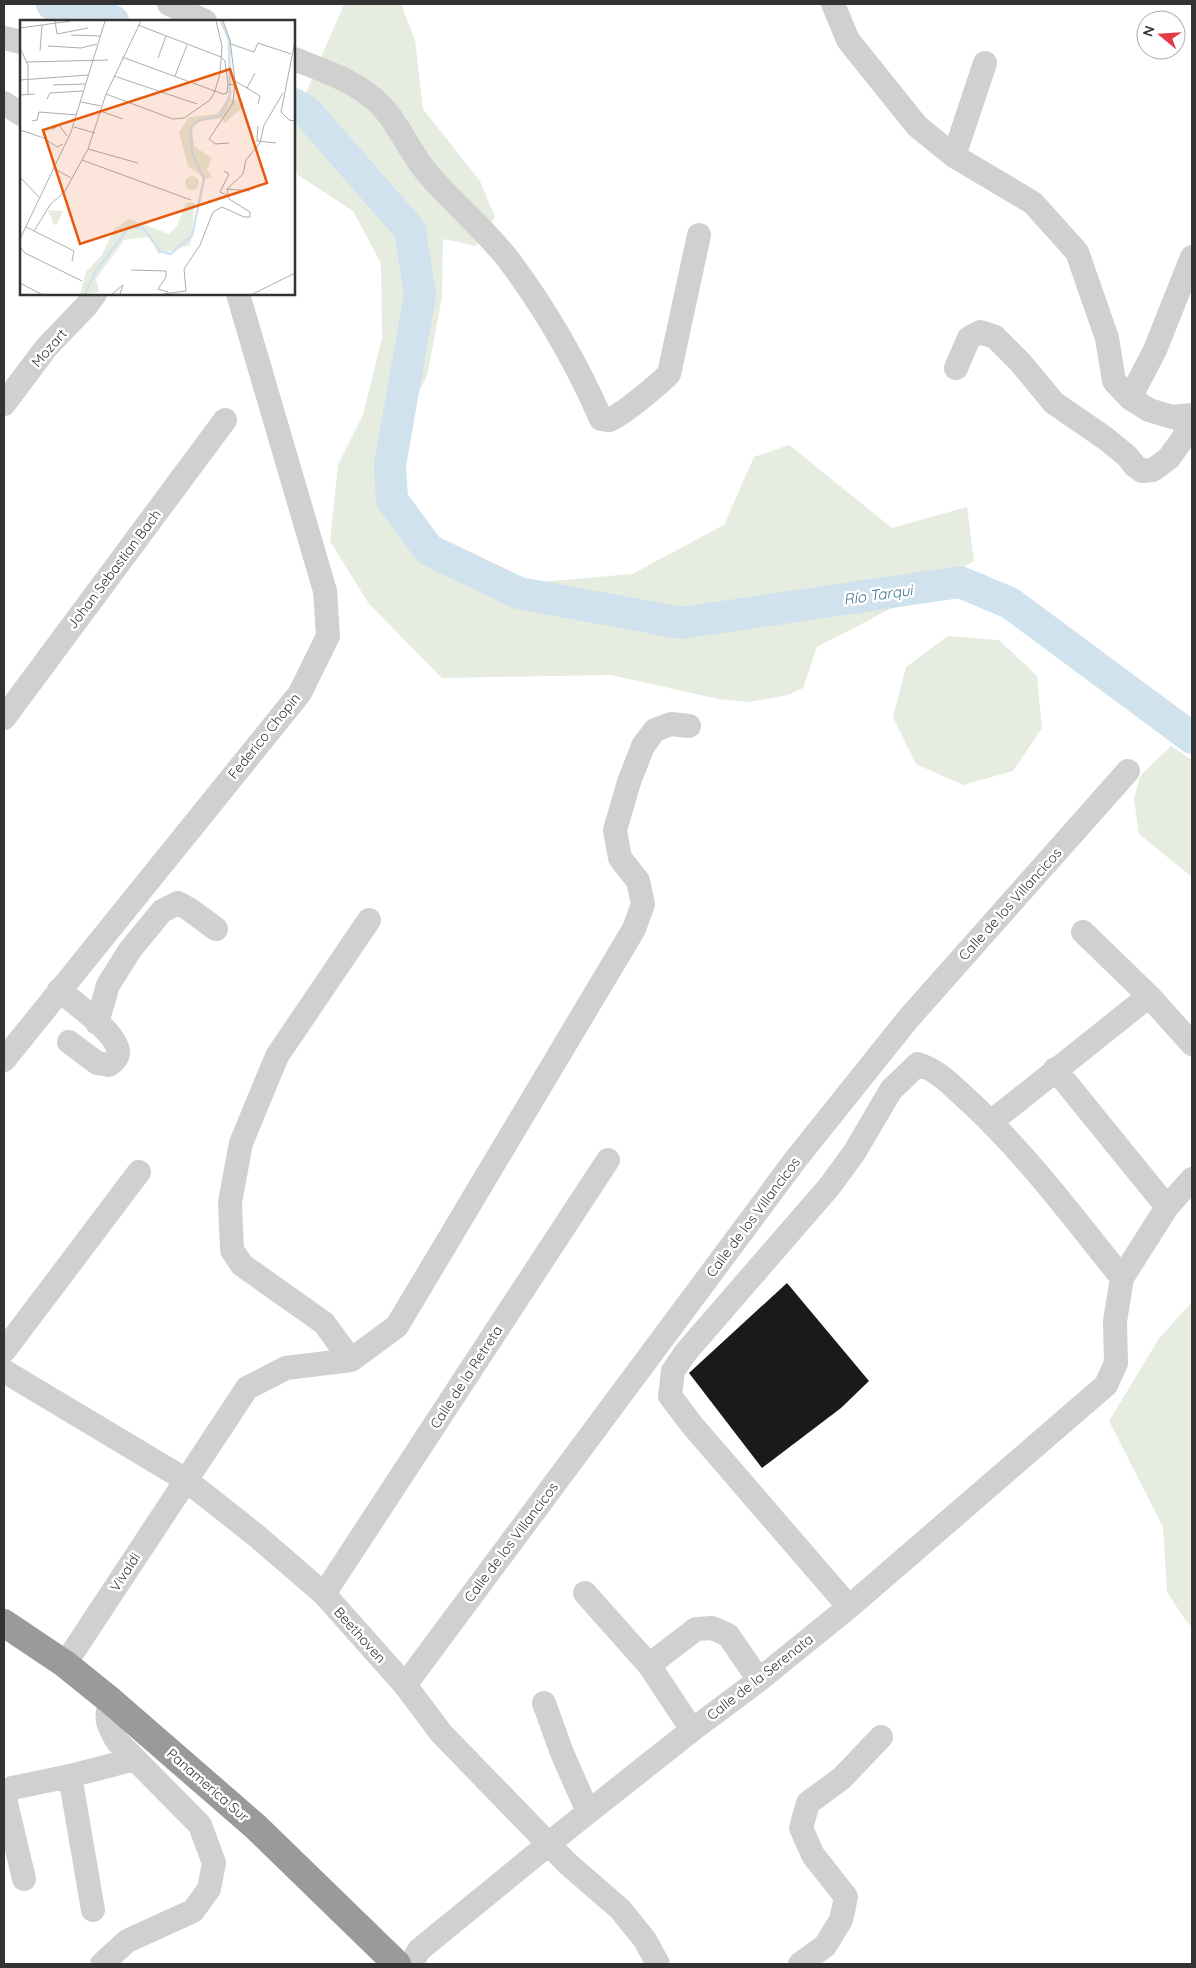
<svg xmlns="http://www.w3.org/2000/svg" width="1196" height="1968" font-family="Quicksand,sans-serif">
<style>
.green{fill:#e6ecdf}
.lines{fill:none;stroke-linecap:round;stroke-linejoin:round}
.river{stroke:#cfe2ee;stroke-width:32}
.building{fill:#1a1a1a}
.minor{stroke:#d0d0d0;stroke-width:24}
.highway{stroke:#9a9a9a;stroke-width:28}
.labels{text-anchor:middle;stroke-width:5;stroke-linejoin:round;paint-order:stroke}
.street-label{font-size:14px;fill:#333;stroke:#fff}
.water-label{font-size:15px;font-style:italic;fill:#3f7597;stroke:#fff}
.inset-river{fill:none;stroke:#cfe2ee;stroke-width:2.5}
.inset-road{fill:none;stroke:#adadad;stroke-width:1}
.view{fill:#e8590c;fill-opacity:0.15;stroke:#e8590c;stroke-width:2.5}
.inset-edge{fill:none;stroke:#333;stroke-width:2.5}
</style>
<rect width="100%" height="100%" fill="#fff"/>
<!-- green -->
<path class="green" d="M 344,4 L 401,4 L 415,40 L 423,109 L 480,181 L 495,217 L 476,246 L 443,239 L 442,297 L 427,376 L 384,460 L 393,528 L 436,565 L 502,592 L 541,582 L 632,574 L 724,525 L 754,457 L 789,445 L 892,528 L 967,507 L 974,561 L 873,618 L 817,647 L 803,688 L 788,695 L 750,702 L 718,699 L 611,675 L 442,678 L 369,604 L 330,541 L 338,465 L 363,415 L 382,338 L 381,263 L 353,211 L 298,175 L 294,164 L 294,100 L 302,102 Z
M 948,636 L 999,640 L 1037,676 L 1042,728 L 1013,771 L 963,785 L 916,764 L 893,717 L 906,667 Z
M 1171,746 L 1192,760 L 1192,877 L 1139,834 L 1134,799 L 1140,776 Z
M 1192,1302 L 1192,1627 L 1186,1621 L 1167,1592 L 1163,1527 L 1109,1421 L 1160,1337 Z"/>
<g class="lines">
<!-- river -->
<path class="river" d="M 52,4 L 94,14 L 113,21
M 294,104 L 307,112 L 410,230 L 420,295 L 390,465 L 392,500 L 429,550 L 519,593 L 681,623 L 960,582 L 1010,603 L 1192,738"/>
</g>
<!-- building -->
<path class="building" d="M 787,1283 L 869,1381 L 841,1408 L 762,1468 L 689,1373 Z"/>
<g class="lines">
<!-- minor -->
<path class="minor" d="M 169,4 L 205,21
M 833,4 L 848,40 L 917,126 L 954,156 L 1033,203 L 1077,252 L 1107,338 L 1114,381 L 1130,398 L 1149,410 L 1172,417 L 1192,415
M 4,38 L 21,42
M 294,59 C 319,69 347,78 369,95 C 397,115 407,151 430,176 C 455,205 484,229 508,259 C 544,307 577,364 601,419 C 602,419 608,420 609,420 C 621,416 659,384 669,374 L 699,235
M 4,103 L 21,114
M 954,156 L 985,63
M 956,368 L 969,338 L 980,332 L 995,337 L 1020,362 L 1054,403 L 1105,438 L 1127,456 L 1135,466 L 1142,471 L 1153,470 L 1169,458 L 1184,437 L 1188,416
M 1130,398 L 1155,350 L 1192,257
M 4,404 L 46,348 L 87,305 L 95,294
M 4,718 L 225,420
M 1083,932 L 1149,996 L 1192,1044
M 59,990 C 73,1002 119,1034 118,1053 C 117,1059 113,1062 109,1065 L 97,1063 L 69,1042
M 97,1023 L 108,985 L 130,950 L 162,911 L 178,903 L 189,909 L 216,929
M 4,1060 L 300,693 L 328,636 L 325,591 L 238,294
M 1055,1069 L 1167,1207
M 991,1122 L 1149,996
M 4,1351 L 139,1172
M 351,1360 L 324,1323 L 242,1265 L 232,1250 L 230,1202 L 241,1143 L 277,1056 L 369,920
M 4,1371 L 186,1480 L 258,1537 L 324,1594 L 405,1685 L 441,1733 L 568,1864 L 620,1909 L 645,1940 L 658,1964
M 585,1593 L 649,1665 L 692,1730
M 324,1594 L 608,1160
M 849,1607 L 692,1425 L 670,1396 L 673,1371 L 686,1352 L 829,1187 L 854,1153 L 891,1090 L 918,1064 C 941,1072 952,1086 970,1102 C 1027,1155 1073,1217 1122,1278
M 65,1664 L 247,1388 L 286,1368 L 351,1360 L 397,1326 L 634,929 L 643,904 L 638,881 L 620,858 L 615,830 L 629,782 L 643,746 L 655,730 L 671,724 L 689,726
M 649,1665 L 696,1629 L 712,1628 L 728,1635 L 759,1680
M 405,1685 L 796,1159 L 908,1019 L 1128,771
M 544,1703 L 562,1753 L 588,1812
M 70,1776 L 93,1910
M 24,1879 L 6,1803 L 5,1792 L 12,1788 L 70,1776 L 135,1759
M 102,1964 L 127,1941 L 193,1911 L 209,1889 L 214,1863 L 200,1825 L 117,1741 C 108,1724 104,1720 111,1701
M 411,1964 L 419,1950 L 572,1825 L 692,1730 L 759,1680 L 849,1607 L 1106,1385 L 1116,1363 L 1115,1321 L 1122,1278 L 1167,1207 L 1192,1179
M 800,1964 L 825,1946 L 841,1920 L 846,1897 L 813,1855 L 801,1828 L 808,1803 L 842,1778 L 881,1737"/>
<!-- highway -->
<path class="highway" d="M 4,1623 L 65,1664 L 111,1701 L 256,1827 L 397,1964"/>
</g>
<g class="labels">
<!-- street labels -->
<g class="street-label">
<text transform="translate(49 348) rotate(-49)" y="5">Mozart</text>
<text transform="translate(114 569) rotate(-53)" y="5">Johan Sebastian Bach</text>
<text transform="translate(264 736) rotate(-51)" y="5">Federico Chopin</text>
<text transform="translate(1010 904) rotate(-48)" y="5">Calle de los Villancicos</text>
<text transform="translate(753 1217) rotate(-53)" y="5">Calle de los Villancicos</text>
<text transform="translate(466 1377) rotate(-57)" y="5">Calle de la Retreta</text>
<text transform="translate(511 1542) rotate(-53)" y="5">Calle de los Villancicos</text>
<text transform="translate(125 1572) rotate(-57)" y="5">Vivaldi</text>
<text transform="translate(360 1635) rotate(48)" y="5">Beethoven</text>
<text transform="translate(760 1677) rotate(-38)" y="5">Calle de la Serenata</text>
<text transform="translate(208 1785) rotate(41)" y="5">Panamerica Sur</text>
</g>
<!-- water labels -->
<g class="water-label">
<text transform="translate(878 595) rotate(-8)" y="5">Río Tarqui</text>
</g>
</g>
<!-- overview -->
<g transform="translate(20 20)">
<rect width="275" height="275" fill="#fff"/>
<path d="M 208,78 L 222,82 L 224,86 L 205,103 L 201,99 L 178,100 L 170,108 L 175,127 L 192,138 L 187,150 L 192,157 L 187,159 L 168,146 L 159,112 L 169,97 L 197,94 ZM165 163a7 7 0 1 1 14 0a7 7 0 1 1-14 0ZM 171,182 L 175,184 L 170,225 L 138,234 L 133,220 L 127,217 L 104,220 L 76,259 L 79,272 L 60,274 L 66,252 L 82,235 L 94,209 L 109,199 L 149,214 L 157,206 L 166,183 ZM 28,190 L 43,191 L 37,204 L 34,205 Z" fill="#e6ecdf"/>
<path class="inset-river" d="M 65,274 L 76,251 L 109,207 L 123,208 L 140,231 L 150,234 L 172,216 L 184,159 L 172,133 L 171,107 L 178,101 L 201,95 L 210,75 L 209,20 L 201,1"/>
<path class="inset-road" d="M 35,1 L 37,14 L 68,8M 203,1 L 210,20 L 215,61 L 213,83 L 189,119 L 195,124 L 209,123M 118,5 L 201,37 L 205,41 L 208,64 L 215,65M 0,8 L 51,1M 51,15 L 80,16M 275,21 L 261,92 L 269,100 L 275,101M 211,24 L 234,32 L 238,23 L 271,34M 28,26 L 61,28 L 77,24M 0,28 L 8,45 L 8,74M 20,31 L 22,5M 102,37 L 203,74 L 207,73 L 208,64M 138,38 L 146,16M 7,42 L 88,40M 94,56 L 177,84M 155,56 L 167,25M 0,60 L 68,55M 215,61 L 227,68 L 235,53M 33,65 L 65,64M 227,68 L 240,76 L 238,84M 86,74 L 153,99 L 164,98 L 190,80 L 195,71 L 200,53 L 202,26 L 196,1M 0,75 L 15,74M 27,79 L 30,73 L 63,71M 61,82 L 81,86M 80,91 L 103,99M 12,101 L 17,100 L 19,92 L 57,95M 238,106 L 237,121 L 256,123M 54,107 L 75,113M 0,110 L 24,118 L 37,127 L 43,124M 32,110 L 39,105 L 47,116M 68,129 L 118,143M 62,140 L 171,180M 35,149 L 51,158M 204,151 L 209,154 L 200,172 L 207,175M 0,157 L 19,177M 207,169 L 230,171M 6,207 L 54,231 L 52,241M 14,211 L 30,185 L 45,171 L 68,129 L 86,74 L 121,1M 0,219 L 51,112 L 85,1M 0,227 L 5,233 L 62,261M 111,250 L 146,251 L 146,257 L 138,269 L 148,272M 0,263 L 21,274M 92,274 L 103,265 L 100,274M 143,274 L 166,271 L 164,249 L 180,225 L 193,192 L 202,187 L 224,197 L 230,197 L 230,192 L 209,179 L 207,169 L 223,154 L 226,140 L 240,123 L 244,105 L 263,73M 233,274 L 275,253"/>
<path class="view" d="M 210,49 L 247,163 L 60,224 L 23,110 Z"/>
<rect width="275" height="275" class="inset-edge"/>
</g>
<!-- border -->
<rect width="1196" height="1968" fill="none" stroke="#333333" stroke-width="10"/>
<!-- north arrow -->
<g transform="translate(1161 35) rotate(288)"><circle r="24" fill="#ffffff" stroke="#adadad"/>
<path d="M0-4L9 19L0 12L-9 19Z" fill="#e63946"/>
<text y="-8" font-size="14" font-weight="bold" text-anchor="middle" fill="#333333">N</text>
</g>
</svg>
